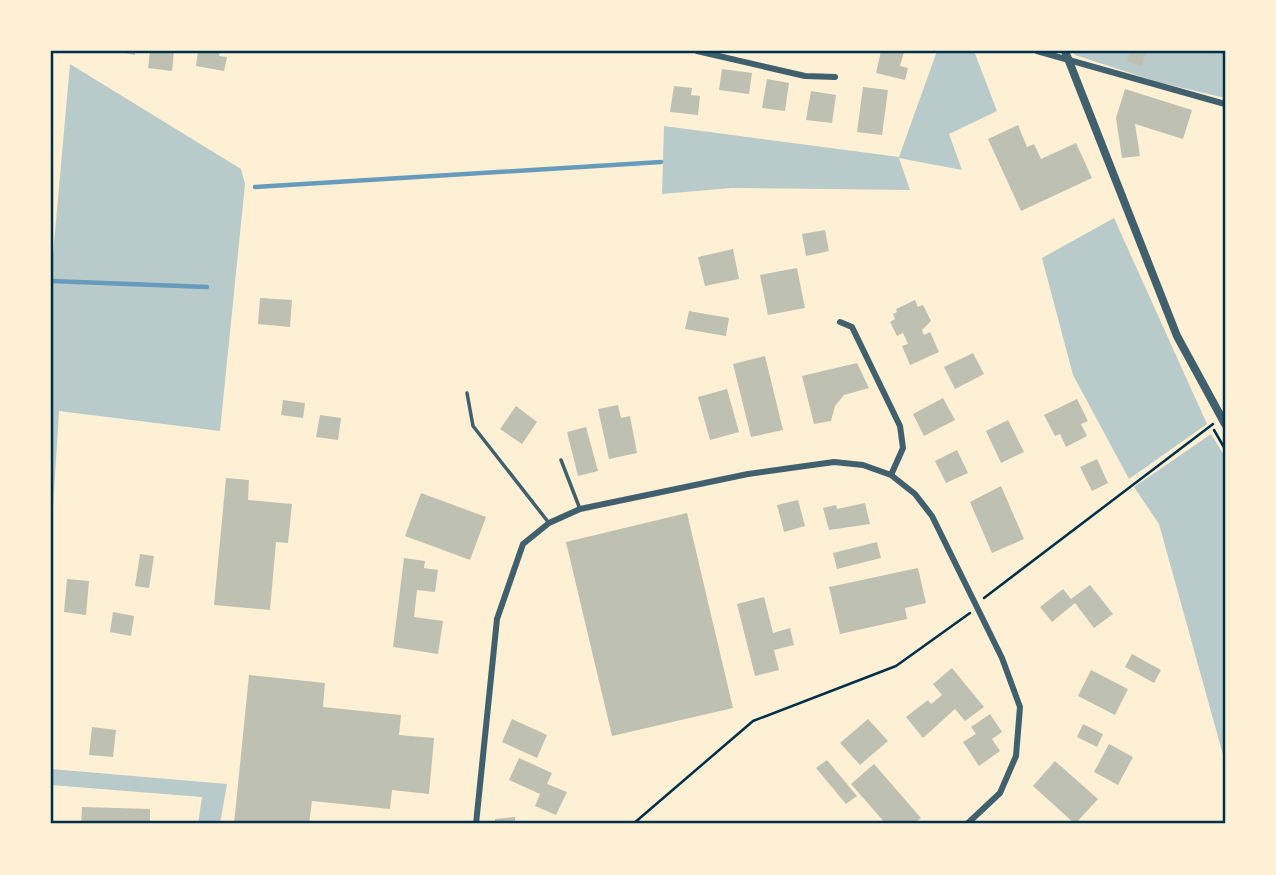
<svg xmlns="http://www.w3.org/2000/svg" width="1276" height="875" font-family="Jost,sans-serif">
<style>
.green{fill:#b9caca}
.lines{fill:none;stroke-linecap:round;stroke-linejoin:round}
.stream{stroke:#669bbc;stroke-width:4.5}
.building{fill:#bec0b2}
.path{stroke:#003049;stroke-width:2.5}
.service{stroke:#3f606c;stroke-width:3.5}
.minor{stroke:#3f606c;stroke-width:6}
.tertiary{stroke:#3f606c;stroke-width:8}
.neatline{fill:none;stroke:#003049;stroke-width:2.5}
</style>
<rect width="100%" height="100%" fill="#fdf0d5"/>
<!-- green -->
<path class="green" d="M 937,51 L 974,51 L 997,111 L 949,134 L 962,170 L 899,158 L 910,190 L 731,188 L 662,194 L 664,126 L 899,157 Z
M 1073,51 L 1225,51 L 1225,98 L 1158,82 L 1075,55 Z
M 70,64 L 241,169 L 245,184 L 220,431 L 59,411 L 51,540 L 51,277 Z
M 1114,218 L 1207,424 L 1129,479 L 1073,375 L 1042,258 Z
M 1211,434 L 1225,457 L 1225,762 L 1159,524 L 1134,487 Z
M 51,769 L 227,784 L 220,824 L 198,824 L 202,797 L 51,785 Z"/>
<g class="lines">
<!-- stream -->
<path class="stream" d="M 255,187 L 661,162
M 51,281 L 207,287"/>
</g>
<!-- building -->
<path class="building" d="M 115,51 L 135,51 L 135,55 Z
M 150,51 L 174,51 L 172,71 L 148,68 Z
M 198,51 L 220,51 L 219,56 L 227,57 L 224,71 L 196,66 Z
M 881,51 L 904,52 L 900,66 L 908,68 L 905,80 L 876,73 Z
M 1130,51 L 1146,51 L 1142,66 L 1127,62 Z
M 722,69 L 752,73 L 749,94 L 719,90 Z
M 767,79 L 789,83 L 785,111 L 762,108 Z
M 674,86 L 692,88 L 691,95 L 700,96 L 698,115 L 670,112 Z
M 863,87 L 888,90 L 882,135 L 857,132 Z
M 1125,89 L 1192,110 L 1183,139 L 1135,124 L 1140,156 L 1122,158 L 1116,118 Z
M 811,91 L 836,95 L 832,123 L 806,120 Z
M 1018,125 L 1027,147 L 1034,144 L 1041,159 L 1076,143 L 1092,178 L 1021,211 L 988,139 Z
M 825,230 L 829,251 L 806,256 L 802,234 Z
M 733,249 L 739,279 L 705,286 L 698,257 Z
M 797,268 L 805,308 L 768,315 L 760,275 Z
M 260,298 L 292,300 L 290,327 L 258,324 Z
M 915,300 L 918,307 L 923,305 L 931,321 L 922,330 L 924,335 L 930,332 L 939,352 L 910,365 L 902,346 L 908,344 L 903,333 L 897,336 L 890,322 L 895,319 L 893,314 L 897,312 L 896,309 Z
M 689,311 L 729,318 L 726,336 L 685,329 Z
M 973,353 L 984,374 L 955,389 L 944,367 Z
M 765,356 L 783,430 L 751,437 L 733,364 Z
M 857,363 L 869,388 L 844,395 L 835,406 L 831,421 L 814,424 L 802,376 Z
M 727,389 L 739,432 L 710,440 L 698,397 Z
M 943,398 L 955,420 L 924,436 L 913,414 Z
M 1077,399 L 1088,421 L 1081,424 L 1087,436 L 1066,447 L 1060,434 L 1055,436 L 1044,415 Z
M 283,400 L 305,403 L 303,418 L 281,415 Z
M 618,405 L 621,418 L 630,416 L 637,453 L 609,459 L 598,409 Z
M 516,406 L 537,422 L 522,444 L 500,429 Z
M 320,415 L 341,418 L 338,440 L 316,437 Z
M 1008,420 L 1024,452 L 1001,463 L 986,431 Z
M 586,427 L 598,471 L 578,476 L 567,432 Z
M 957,450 L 968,473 L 946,483 L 935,461 Z
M 1097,459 L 1108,483 L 1092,491 L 1080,467 Z
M 226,478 L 249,480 L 248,500 L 292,504 L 288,543 L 276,542 L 270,610 L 214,605 Z
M 1001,486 L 1024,539 L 992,553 L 970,502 Z
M 421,493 L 486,517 L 470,560 L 405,536 Z
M 798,500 L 805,526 L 784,532 L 777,505 Z
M 865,503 L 870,524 L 829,530 L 823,508 L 836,505 L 837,509 Z
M 687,513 L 733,708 L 612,736 L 566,542 Z
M 877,542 L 881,558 L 837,569 L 833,553 Z
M 140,554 L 154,556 L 149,588 L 135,586 Z
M 404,558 L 425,561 L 424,568 L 438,570 L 435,592 L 417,590 L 414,617 L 443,621 L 438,654 L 393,647 Z
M 918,568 L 926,603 L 905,608 L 907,619 L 840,634 L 829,587 Z
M 67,579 L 89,581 L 86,615 L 64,612 Z
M 1090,585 L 1113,614 L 1094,628 L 1075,603 L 1052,622 L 1040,607 L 1063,589 L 1071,599 Z
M 764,597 L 773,633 L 790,628 L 794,645 L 774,650 L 779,670 L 755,676 L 737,604 Z
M 113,612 L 134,616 L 131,636 L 110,632 Z
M 1132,654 L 1161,670 L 1154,683 L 1125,667 Z
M 952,668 L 984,707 L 965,721 L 955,709 L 923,738 L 906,717 L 928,700 L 931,704 L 942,695 L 933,684 Z
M 1091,670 L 1128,689 L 1115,715 L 1078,696 Z
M 249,675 L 325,683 L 323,707 L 401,715 L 399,735 L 434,738 L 429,794 L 392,790 L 390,809 L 312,801 L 309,824 L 234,824 Z
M 990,714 L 1002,732 L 992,739 L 1000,751 L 979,766 L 963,742 L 976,734 L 971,727 Z
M 512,719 L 547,735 L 537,758 L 502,742 Z
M 868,719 L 888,741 L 860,765 L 840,743 Z
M 1083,724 L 1103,734 L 1097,747 L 1077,737 Z
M 92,727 L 116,730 L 113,757 L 89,755 Z
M 1109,744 L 1133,757 L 1118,785 L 1094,772 Z
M 519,758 L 552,773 L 547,784 L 567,792 L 556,815 L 535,806 L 540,794 L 509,780 Z
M 827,760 L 857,796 L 846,804 L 816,768 Z
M 1055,761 L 1098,799 L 1075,824 L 1033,786 Z
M 874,764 L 921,818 L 913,824 L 886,824 L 851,784 Z
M 82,807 L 150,809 L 150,824 L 81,824 Z
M 515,817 L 515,824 L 495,824 L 495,819 Z"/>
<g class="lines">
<!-- path -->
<path class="path" d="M 1214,430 L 1225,449
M 984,598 L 1213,424
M 633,824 L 753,721 L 896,666 L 970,613"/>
<!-- service -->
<path class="service" d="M 467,393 L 473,426 L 549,523
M 561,460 L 580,509"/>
<!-- minor -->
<path class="minor" d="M 697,51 L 805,76 L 835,77
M 1037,51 L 1225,104
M 840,322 L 852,327 L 900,426 L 903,448 L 891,475
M 476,824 L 497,619 L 523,544 L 549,523 L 580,509 L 748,474 L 834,462 L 863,465 L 891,475 L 915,494 L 932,516 L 1002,658 L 1020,707 L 1016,756 L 1000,793 L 967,824"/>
<!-- tertiary -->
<path class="tertiary" d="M 1065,51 L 1177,336 L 1225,424"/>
</g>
<!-- border -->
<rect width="1276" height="875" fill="none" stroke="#fdf0d5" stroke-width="105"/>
<rect x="52" y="52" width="1172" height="770" class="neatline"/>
</svg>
